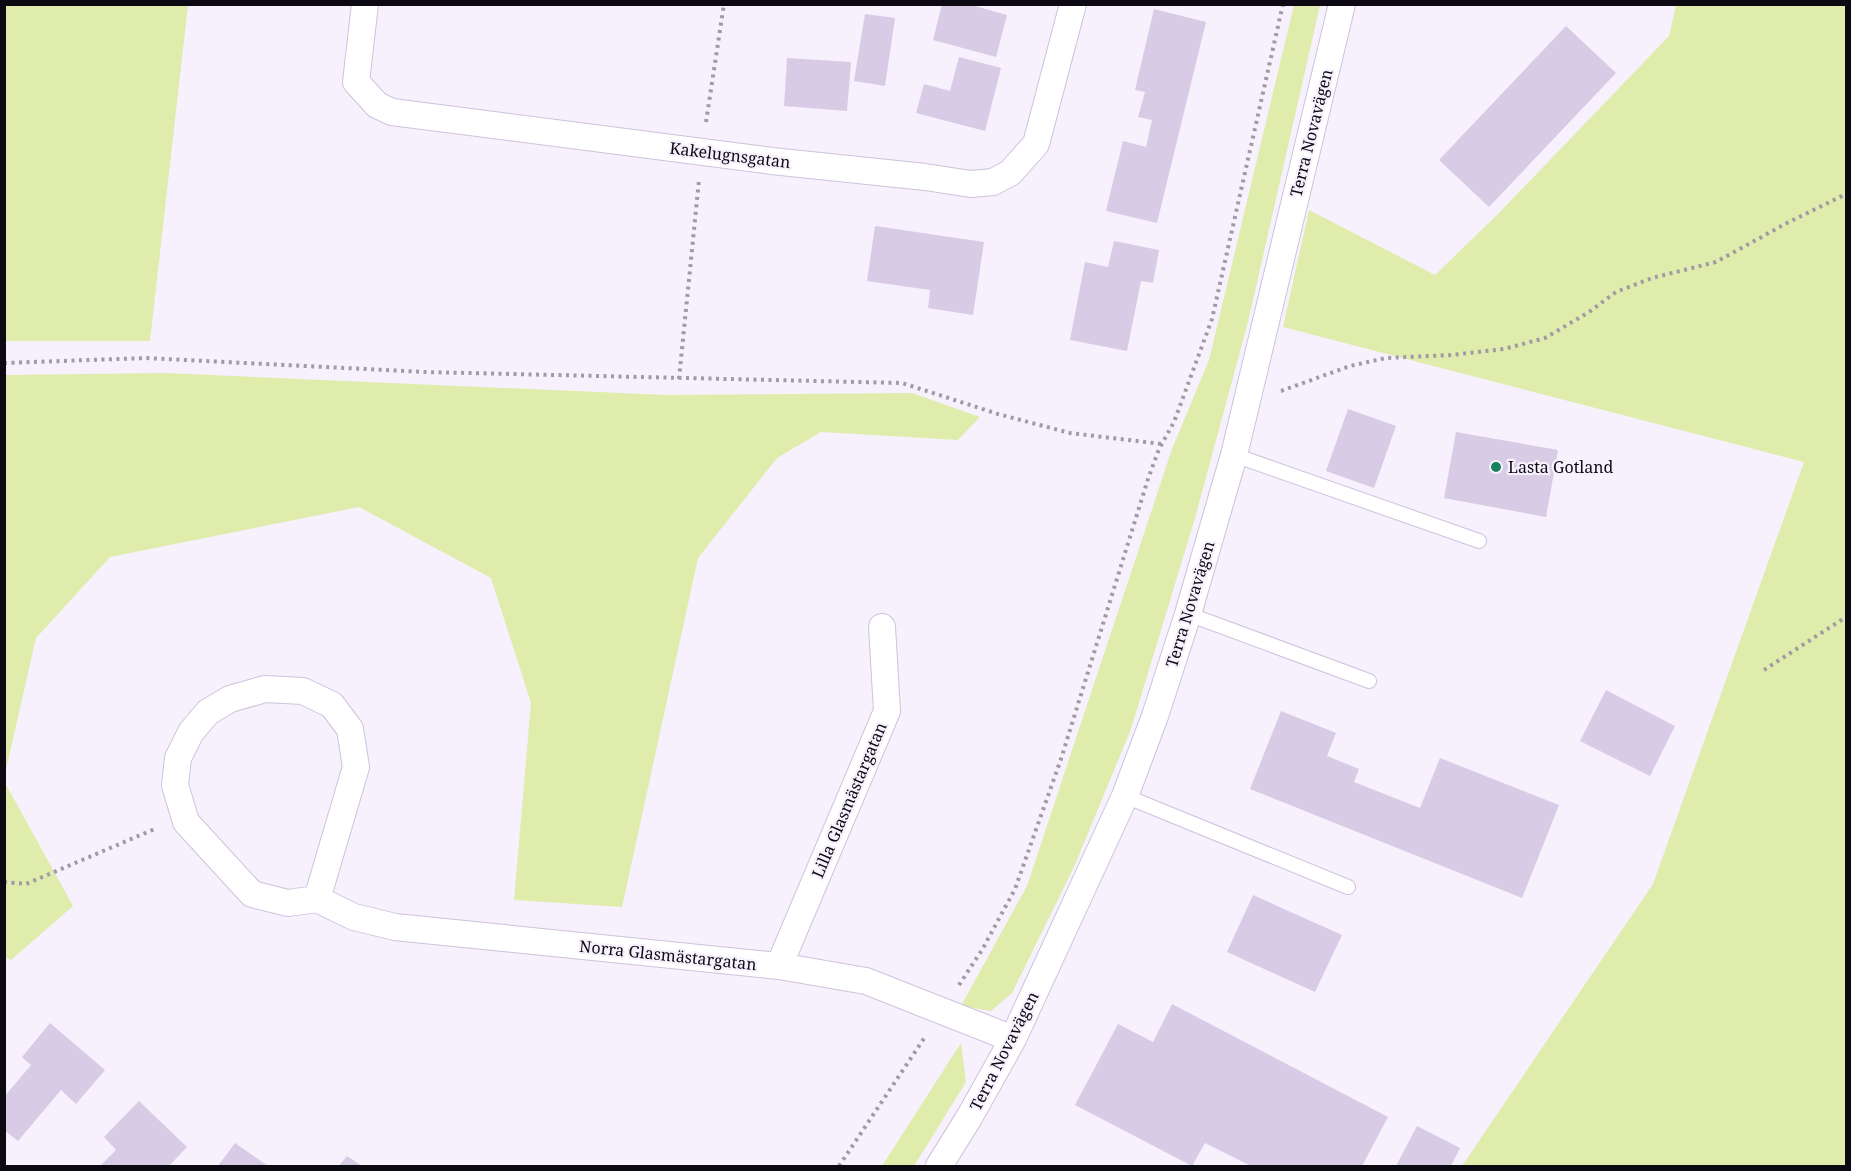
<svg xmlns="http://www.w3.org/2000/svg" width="1851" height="1171" font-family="'Noto Serif',serif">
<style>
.green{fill:#dfecac}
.building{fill:#d7cbe6}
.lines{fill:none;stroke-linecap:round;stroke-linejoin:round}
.service-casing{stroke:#cec2dd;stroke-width:16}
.minor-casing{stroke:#cec2dd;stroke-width:28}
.path{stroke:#9f9ba5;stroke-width:4;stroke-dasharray:3 4.5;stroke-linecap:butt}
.service{stroke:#fff;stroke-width:14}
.minor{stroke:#fff;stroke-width:26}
.poi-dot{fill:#16825e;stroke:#f6f1fc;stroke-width:2}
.labels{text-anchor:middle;stroke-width:4.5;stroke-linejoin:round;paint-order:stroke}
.street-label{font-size:16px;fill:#0d0912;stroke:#f6f1fc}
.poi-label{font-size:16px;fill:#0d0912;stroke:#f6f1fc;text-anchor:start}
</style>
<rect width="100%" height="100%" fill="#f6f1fc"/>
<!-- green -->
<path class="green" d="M 4,5 L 188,5 L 150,341 L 5,341 Z
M 1294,5 L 1320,5 L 1248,322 L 1195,518 L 1131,729 L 1074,867 L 1012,993 L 991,1011 L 961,1006 L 1027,886 L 1172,449 L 1209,360 Z
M 1676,5 L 1846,5 L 1846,1166 L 1462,1166 L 1653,884 L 1804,462 L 1283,327 L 1309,210 L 1435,275 L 1497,215 L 1669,36 Z
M 165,373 L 666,395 L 912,393 L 980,417 L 958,440 L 821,432 L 777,458 L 698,558 L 622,907 L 514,900 L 531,703 L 491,578 L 359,507 L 110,557 L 36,638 L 5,774 L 5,375 Z
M 4,781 L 73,906 L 11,960 L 4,957 Z
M 961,1043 L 966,1082 L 914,1166 L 882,1166 Z"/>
<!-- building -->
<path class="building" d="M 942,4 L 968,4 L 1007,15 L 996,57 L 933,40 Z
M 1154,9 L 1206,22 L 1157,223 L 1106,211 L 1123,141 L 1146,147 L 1152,120 L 1138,117 L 1145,92 L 1135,90 Z
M 865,14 L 895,18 L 885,86 L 854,81 Z
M 1566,26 L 1616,73 L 1489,207 L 1439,160 Z
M 959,57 L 1001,68 L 985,131 L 916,113 L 924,84 L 950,91 Z
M 787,58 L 851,62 L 847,111 L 784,106 Z
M 875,226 L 984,242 L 973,315 L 928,308 L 930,290 L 867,281 Z
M 1114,241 L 1159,250 L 1153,283 L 1141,281 L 1127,351 L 1070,340 L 1085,262 L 1108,267 Z
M 1348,409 L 1396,426 L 1374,488 L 1326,471 Z
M 1456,432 L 1558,450 L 1546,517 L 1444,498 Z
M 1606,690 L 1675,726 L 1650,776 L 1580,741 Z
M 1281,711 L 1336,733 L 1327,756 L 1359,769 L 1354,782 L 1420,808 L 1440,758 L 1559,805 L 1522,898 L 1250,789 Z
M 1253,895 L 1342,935 L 1315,992 L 1227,952 Z
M 1172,1004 L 1388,1117 L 1362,1166 L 1251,1166 L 1205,1143 L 1192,1166 L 1075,1105 L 1118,1024 L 1153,1042 Z
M 50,1023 L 105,1070 L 76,1104 L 61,1090 L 18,1141 L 4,1130 L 4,1097 L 31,1065 L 22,1057 Z
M 139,1101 L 187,1147 L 169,1166 L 100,1166 L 116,1150 L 104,1137 Z
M 1417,1126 L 1460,1148 L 1451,1166 L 1396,1166 Z
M 235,1143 L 268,1166 L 218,1166 Z
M 347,1156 L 362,1166 L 339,1166 Z"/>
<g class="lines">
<defs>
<path id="service" d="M 1234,455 L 1479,541
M 1188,614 L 1369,681
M 1125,796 L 1348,887"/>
<path id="minor" d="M 365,4 L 356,82 L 377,105 L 392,112 L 772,161 L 925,177 L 971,184 L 993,182 L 1010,173 L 1036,144 L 1073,4
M 317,899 L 356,767 L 350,729 L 332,705 L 303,691 L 265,689 L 230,699 L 208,712 L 191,732 L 178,758 L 175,785 L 186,822 L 252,894 L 288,903 L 317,899 L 354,917 L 395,927 L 779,966 L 866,981 L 1013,1039
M 779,966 L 887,711 L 882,627
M 939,1166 L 970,1116 L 1013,1039 L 1125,796 L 1155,716 L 1188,614 L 1234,455 L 1342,4"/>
</defs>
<!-- service casing -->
<use href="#service" class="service-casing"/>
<!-- minor casing -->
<use href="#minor" class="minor-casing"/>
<!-- path -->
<path class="path" d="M 706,122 L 724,4
M 4,363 L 146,358 L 425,372 L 902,383 L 998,414 L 1070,433 L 1162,444
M 679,379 L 699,180
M 1281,391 L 1350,366 L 1386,358 L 1451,355 L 1504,349 L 1545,338 L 1589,312 L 1616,292 L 1652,278 L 1716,262 L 1787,223 L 1846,194
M 1764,670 L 1846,617
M 4,882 L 26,884 L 157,828
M 959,985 L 982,950 L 1015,889 L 1061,759 L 1148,479 L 1159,449 L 1174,422 L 1212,319 L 1283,4
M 839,1166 L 925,1037"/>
<!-- service -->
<use href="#service" class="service"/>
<!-- minor -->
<use href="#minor" class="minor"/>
</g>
<!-- markers -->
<circle class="poi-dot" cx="1496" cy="467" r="6"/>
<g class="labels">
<!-- street labels -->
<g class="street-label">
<text transform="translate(1311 133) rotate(-76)" y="6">Terra Novavägen</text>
<text transform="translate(730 155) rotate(7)" y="6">Kakelugnsgatan</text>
<text transform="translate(1190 604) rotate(-73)" y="6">Terra Novavägen</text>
<text transform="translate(849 800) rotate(-67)" y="6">Lilla Glasmästargatan</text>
<text transform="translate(668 955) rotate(6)" y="6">Norra Glasmästargatan</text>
<text transform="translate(1004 1051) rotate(-63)" y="6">Terra Novavägen</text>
</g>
<!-- poi labels -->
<g class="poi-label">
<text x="1508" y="473">Lasta Gotland</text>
</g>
</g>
<!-- border -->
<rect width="1851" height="1171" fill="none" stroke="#0d0912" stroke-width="12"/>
</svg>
